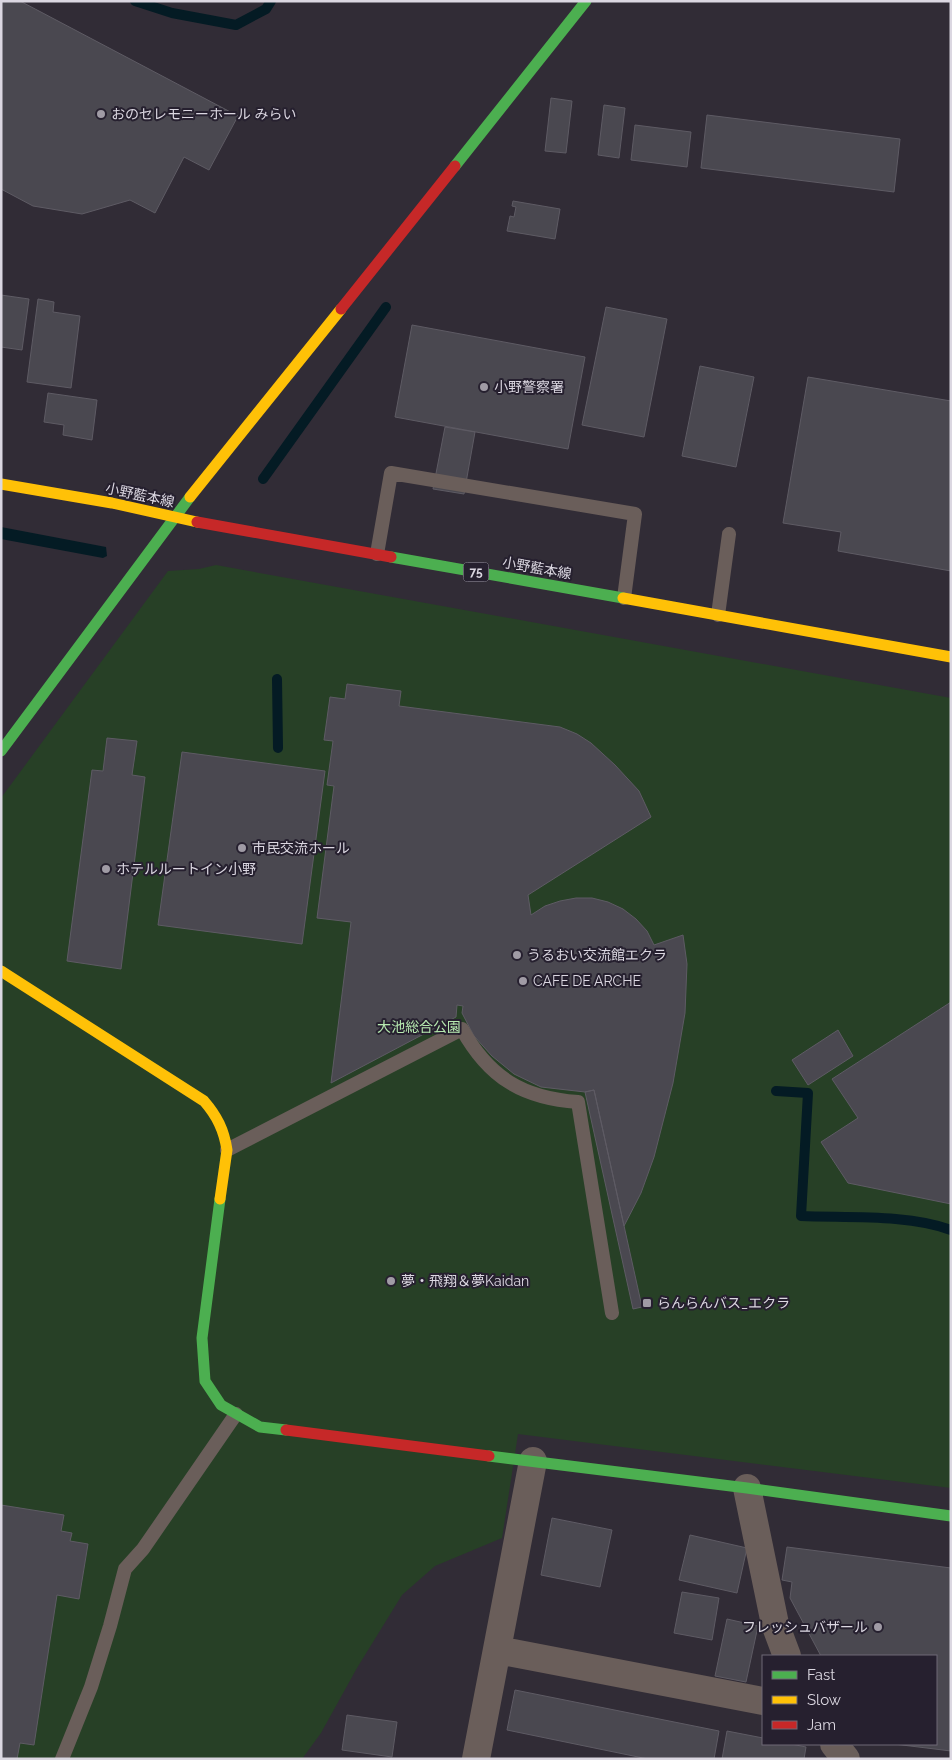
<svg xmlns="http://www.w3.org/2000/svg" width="952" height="1760" font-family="Raleway,'Noto Sans JP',sans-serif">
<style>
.green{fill:#274026}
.water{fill:#041b24}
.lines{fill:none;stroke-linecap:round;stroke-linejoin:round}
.stream{stroke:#041b24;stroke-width:10}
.building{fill:#4a4850;stroke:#5e5b64}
.lane{stroke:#6a5e5a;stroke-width:14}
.street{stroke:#6a5e5a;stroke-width:28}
.fast{stroke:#4caf50;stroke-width:11}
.slow{stroke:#ffc107;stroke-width:11}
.jam{stroke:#c62828;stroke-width:11}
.poi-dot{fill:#a09ba5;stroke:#26202f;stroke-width:2}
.labels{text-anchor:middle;stroke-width:4;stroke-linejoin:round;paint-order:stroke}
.shield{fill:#26202f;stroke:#a5a0ac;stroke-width:1}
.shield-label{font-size:12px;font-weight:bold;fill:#dbd7e1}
.poi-label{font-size:14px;fill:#dbd7e1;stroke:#26202f;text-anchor:start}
.street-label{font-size:14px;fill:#dbd7e1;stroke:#26202f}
.park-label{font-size:14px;fill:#b6e9af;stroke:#26202f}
</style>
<rect width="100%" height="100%" fill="#312c36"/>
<!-- green -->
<path class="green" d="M 216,565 L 951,698 L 951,1488 L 518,1434 L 502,1538 L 435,1566 L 402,1595 L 357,1668 L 321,1733 L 302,1759 L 1,1759 L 1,798 L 168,571 L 199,569 Z"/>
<!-- water -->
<path class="water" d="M 1,527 L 106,547 L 107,556 L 103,558 L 1,539 Z"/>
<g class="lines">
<!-- stream -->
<path class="stream" d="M 135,1 L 172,13 L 236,25 L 266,9 L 271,1
M 263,479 L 386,307
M 277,679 L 278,748
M 776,1091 L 808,1093 L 801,1216 C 846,1218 909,1214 951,1230"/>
</g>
<!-- building -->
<path class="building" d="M 1,1 L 20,1 L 238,116 L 209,170 L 184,157 L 155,213 L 130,200 L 82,214 L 33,206 L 1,189 Z
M 551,98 L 572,101 L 566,153 L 545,151 Z
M 604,105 L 625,108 L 619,158 L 598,155 Z
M 707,115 L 900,139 L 894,192 L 701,168 Z
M 635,125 L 691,132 L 687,167 L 631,160 Z
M 513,201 L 560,209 L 555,239 L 507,231 L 510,216 L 514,217 L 516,207 L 512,206 Z
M 1,295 L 29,299 L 22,350 L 1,347 Z
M 38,299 L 54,302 L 53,312 L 80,316 L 71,388 L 27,382 Z
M 606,307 L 667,319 L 644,437 L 582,425 Z
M 412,325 L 585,357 L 568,449 L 395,417 Z
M 700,366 L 754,377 L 736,467 L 682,456 Z
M 808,377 L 951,401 L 951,571 L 838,551 L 841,532 L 783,523 Z
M 48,393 L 97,400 L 92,440 L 63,435 L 64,425 L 44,422 Z
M 445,427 L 475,432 L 464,494 L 433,489 Z
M 347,684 L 401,691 L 399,706 L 560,727 L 577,734 L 591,743 L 615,765 L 639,791 L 651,817 L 528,895 L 531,915 L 545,906 L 560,901 L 576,898 L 592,898 L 608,902 L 623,909 L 636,919 L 647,931 L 654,945 L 683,935 L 687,964 L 685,1013 L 673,1083 L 654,1157 L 641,1193 L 624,1226 L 594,1090 L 585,1092 L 541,1087 L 514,1074 L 492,1056 L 474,1036 L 462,1013 L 463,1006 L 457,1005 L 456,1017 L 331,1083 L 351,922 L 317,918 L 334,786 L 327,785 L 333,741 L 324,740 L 330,697 L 345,699 Z
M 107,738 L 137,741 L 132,775 L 145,777 L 121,969 L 67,961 L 92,770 L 103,771 Z
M 182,752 L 325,771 L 302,944 L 158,925 Z
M 951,1002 L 951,1204 L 848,1183 L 821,1142 L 858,1118 L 832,1079 Z
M 838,1030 L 853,1056 L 808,1085 L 792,1060 Z
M 594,1090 L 642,1307 L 633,1309 L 585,1092 Z
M 1,1505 L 64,1515 L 61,1531 L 72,1533 L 70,1541 L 88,1544 L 79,1599 L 57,1595 L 34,1745 L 20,1743 L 17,1759 L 1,1759 Z
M 552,1518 L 612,1530 L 600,1587 L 541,1575 Z
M 690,1535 L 747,1548 L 737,1593 L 679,1580 Z
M 787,1547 L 951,1568 L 951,1751 L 894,1744 L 936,1744 L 936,1656 L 821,1656 L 790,1598 L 792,1582 L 782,1580 Z
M 682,1592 L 719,1598 L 712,1640 L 674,1633 Z
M 727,1619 L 758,1626 L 746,1682 L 715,1676 Z
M 515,1690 L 719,1731 L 714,1759 L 648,1759 L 507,1730 Z
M 347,1715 L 397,1722 L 392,1757 L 342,1750 Z
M 727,1731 L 763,1738 L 763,1744 L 791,1744 L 806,1747 L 804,1759 L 722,1759 Z"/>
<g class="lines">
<!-- lane -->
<path class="lane" d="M 377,554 L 391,473 L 635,514 L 624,598
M 718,615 L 729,534
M 227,1150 L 462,1029 C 489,1078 523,1098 578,1102 L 612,1313
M 62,1759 L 91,1687 L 110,1626 L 125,1569 L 143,1549 L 236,1414"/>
<!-- street -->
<path class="street" d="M 747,1488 L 775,1624 L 787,1656
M 497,1650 L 763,1701
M 834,1744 L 846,1759
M 476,1759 L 533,1461"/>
<!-- fast -->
<path class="fast" d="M 455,166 L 586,1
M 391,557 L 623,598
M 1,751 L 190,497
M 220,1199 L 202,1338 L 205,1381 L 221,1405 L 260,1427 L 286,1430
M 489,1456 L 747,1488 L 951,1516"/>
<!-- slow -->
<path class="slow" d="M 1,484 L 112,503 L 197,522
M 190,497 L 341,309
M 623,598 L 951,657
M 1,971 L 204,1101 C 217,1116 224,1130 227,1150 L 220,1199"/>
<!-- jam -->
<path class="jam" d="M 341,309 L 455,166
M 197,522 L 391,557
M 286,1430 L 489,1456"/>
</g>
<!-- markers -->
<g class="poi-dot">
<circle cx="101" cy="114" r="5"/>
<circle cx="484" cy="387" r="5"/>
<circle cx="242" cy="848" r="5"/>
<circle cx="106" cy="869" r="5"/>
<circle cx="517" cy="955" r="5"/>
<circle cx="523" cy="981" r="5"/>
<circle cx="391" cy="1281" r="5"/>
<rect x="642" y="1298" width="10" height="10" rx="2.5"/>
<circle cx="878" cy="1627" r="5"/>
</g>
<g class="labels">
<!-- shield labels -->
<rect class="shield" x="463.5" y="562.5" width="25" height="19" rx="4"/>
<g class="shield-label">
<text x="476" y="576">75</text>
</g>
<!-- poi labels -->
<g class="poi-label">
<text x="111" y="119">おのセレモニーホール みらい</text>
<text x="494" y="392">小野警察署</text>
<text x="252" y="853">市民交流ホール</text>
<text x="116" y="874">ホテルルートイン小野</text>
<text x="527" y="960">うるおい交流館エクラ</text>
<text x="533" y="986">CAFE DE ARCHE</text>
<text x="401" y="1286">夢・飛翔＆夢Kaidan</text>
<text x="657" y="1308">らんらんバス_エクラ</text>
<text x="868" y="1632" text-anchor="end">フレッシュバザール</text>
</g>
<!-- street labels -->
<g class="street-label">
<text transform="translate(140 495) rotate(12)" y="5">小野藍本線</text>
<text transform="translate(537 568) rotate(10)" y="5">小野藍本線</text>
</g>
<!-- park labels -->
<g class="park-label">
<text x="419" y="1032">大池総合公園</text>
</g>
</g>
<!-- border -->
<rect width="952" height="1760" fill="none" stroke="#dbd7e1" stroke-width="5"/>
<!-- legend -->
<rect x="762" y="1655" width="175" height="90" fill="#26202f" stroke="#6e6976"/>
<rect x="772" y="1671" width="25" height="8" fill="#4caf50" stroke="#6e6976"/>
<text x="807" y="1680" font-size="15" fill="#dbd7e1">Fast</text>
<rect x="772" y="1696" width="25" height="8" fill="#ffc107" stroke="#6e6976"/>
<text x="807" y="1705" font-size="15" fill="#dbd7e1">Slow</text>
<rect x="772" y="1721" width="25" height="8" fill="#c62828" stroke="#6e6976"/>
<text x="807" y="1730" font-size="15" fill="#dbd7e1">Jam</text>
</svg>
